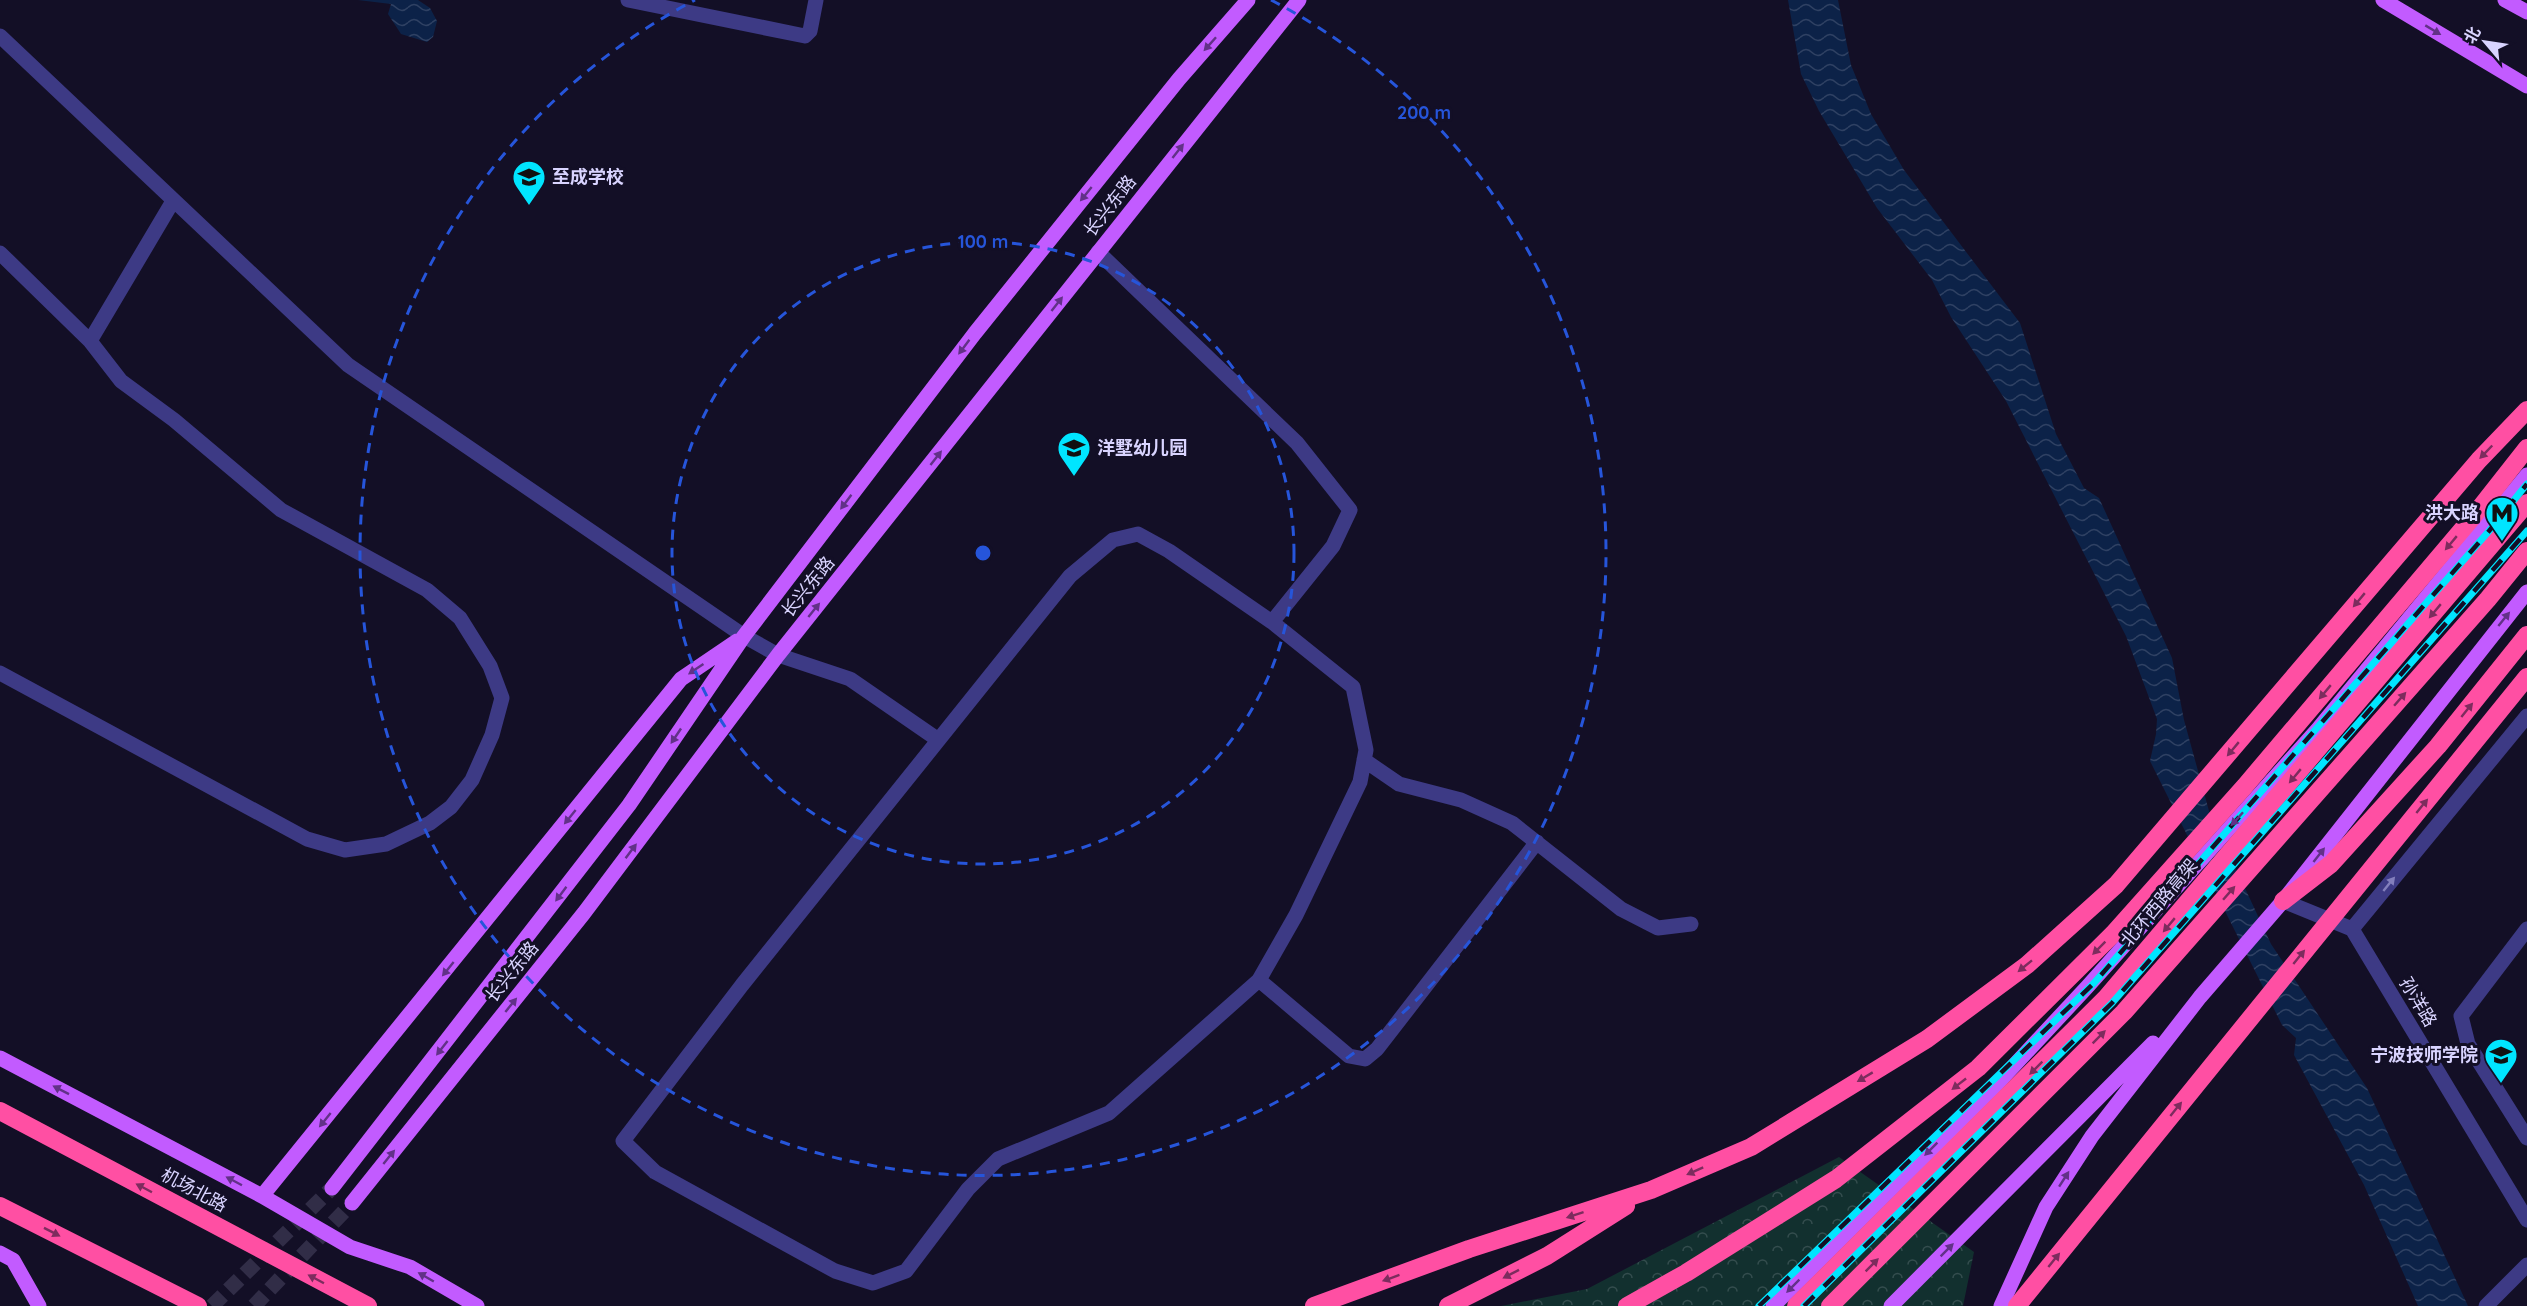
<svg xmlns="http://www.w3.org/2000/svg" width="2527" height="1306" font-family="Quicksand,'Noto Sans SC',sans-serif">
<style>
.forest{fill:url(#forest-crowns)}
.water{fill:url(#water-waves)}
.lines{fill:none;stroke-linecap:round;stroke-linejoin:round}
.major-tunnel{stroke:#312d47;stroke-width:15;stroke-dasharray:15 8;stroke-linecap:butt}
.minor{stroke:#3d3a85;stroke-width:15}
.major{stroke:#c25bff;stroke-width:15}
.highway{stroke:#ff4fa3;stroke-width:18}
.rail-casing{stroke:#00e5ff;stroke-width:7}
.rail{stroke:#130f26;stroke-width:4.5;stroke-dasharray:14;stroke-linecap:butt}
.highway-bridge{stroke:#ff4fa3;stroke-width:18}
.oneway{fill:#623188}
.oneway2{fill:#7d2c5e}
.oneway3{fill:#837fbc}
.ring{fill:none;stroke:#2655da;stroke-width:3;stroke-dasharray:10 8}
.labels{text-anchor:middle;stroke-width:6;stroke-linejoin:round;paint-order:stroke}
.poi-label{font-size:18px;font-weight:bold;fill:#d9d4ff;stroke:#130f26;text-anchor:start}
.street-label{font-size:18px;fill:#d9d4ff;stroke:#130f26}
.centre{fill:#2655da;stroke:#130f26;stroke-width:3}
.ring-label{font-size:18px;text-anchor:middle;font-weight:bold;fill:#2655da;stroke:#130f26;stroke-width:6;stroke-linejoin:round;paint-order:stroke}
</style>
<defs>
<pattern id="forest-crowns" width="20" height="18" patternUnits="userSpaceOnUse" patternTransform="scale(1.5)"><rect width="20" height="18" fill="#12302f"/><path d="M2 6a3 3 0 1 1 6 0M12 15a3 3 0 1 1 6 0" fill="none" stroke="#344d4e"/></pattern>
<pattern id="water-waves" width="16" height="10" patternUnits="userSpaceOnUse" patternTransform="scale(1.5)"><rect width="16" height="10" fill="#0c2248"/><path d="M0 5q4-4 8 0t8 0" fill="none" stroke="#2f4163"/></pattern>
</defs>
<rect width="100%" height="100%" fill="#130f26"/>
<!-- forest -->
<path class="forest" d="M 1839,1157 L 1974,1252 L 1963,1306 L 1501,1306 L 1587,1289 Z"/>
<!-- water -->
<path class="water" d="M 358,0 L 418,0 L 430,8 L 437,21 L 433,37 L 427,42 L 401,34 L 388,14 L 391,4 Z
M 1788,0 L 1838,0 L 1851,65 L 1871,114 L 1904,170 L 2020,323 L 2056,434 L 2084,488 L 2099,498 L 2172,658 L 2184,720 L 2209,811 L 2271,944 L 2367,1088 L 2468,1306 L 2418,1306 L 2364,1185 L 2294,1055 L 2296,1038 L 2282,1025 L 2150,761 L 2156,734 L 2157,719 L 2126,636 L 2006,401 L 1951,317 L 1932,280 L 1877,208 L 1819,111 L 1801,74 Z"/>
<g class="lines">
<!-- major-tunnel -->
<path class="major-tunnel" d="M 212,1306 L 332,1188
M 254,1306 L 352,1203"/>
<!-- minor -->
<path class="minor" d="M 628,0 L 805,36 L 810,31 L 816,0
M 0,36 L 348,365 L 744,636 L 778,655 L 850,679 L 937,739
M 1098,252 L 1297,443 L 1350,510 L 1333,546 L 1272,622
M 0,253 L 90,341 L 121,381 L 174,420 L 281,510 L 427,590 L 460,618 L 490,666 L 502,698 L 492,735 L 472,780 L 451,807 L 430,823 L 386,844 L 345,850 L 307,839 L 0,673
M 90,341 L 173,201
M 1138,534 L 1169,551 L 1272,622 L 1353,687 L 1366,750 L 1360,782 L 1296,915 L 1259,980 L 1109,1113 L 998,1159 L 968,1189 L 906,1271 L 873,1283 L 835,1271 L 655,1172 L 623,1141 L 742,985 L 1070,576 L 1113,540 Z
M 1364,760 L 1399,784 L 1461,800 L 1512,823 L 1621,909 L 1658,928 L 1691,924
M 2283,901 L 2352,929 L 2527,1220
M 2352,929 L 2527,716
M 2527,929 L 2461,1016 L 2468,1044 L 2527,1138
M 1259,980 L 1349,1056 L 1365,1059 L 1377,1049 L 1537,842
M 2486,1306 L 2527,1265"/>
<!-- major -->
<path class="major" d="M 2383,0 L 2527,86
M 2505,0 L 2527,12
M 0,1058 L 262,1196 L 350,1247 L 410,1267 L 477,1306
M 332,1188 L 629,805 L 744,636 L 975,333 L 1179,79 L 1248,0
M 262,1196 L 681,679 L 737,641
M 352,1203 L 584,913 L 778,655 L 1299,0
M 0,1253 L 13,1260 L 39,1306
M 1773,1306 L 1995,1086 L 2088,986 L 2318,729 L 2527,475
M 1891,1306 L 2153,1043
M 2001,1306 L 2046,1207 L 2092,1136 L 2200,997 L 2283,901 L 2527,592"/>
<!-- highway -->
<path class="highway" d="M 2283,901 L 2331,864 L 2438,746 L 2527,635
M 0,1111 L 368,1306
M 0,1206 L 198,1306
M 1314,1306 L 1469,1249 L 1651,1190 L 1751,1147 L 1927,1039 L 2027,965 L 2116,885 L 2479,460 L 2527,410
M 1448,1306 L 1547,1256 L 1626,1206
M 1627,1306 L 1686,1273 L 1836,1179 L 1978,1068 L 2113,934 L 2245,786 L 2472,518 L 2527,448
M 1796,1306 L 2105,999 L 2527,503
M 1830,1306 L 2124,1012 L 2488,599 L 2527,551"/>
<defs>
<path id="rail" d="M 1759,1306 L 2094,983 L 2489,531 L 2527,484
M 1804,1306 L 2112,1003 L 2527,531"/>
</defs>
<!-- rail casing -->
<use href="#rail" class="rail-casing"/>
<!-- rail -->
<use href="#rail" class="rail"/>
<!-- highway-bridge -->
<path class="highway-bridge" d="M 2017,1306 L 2527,677"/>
</g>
<!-- one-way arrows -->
<defs><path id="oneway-solid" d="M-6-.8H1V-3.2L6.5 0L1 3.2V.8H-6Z" transform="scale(1.5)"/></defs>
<g class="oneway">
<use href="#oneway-solid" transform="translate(2433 30) rotate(31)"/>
<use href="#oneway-solid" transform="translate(1210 44) rotate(132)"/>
<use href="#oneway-solid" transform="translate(1178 151) rotate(-52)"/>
<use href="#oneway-solid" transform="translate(1086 194) rotate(129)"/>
<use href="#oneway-solid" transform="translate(1057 304) rotate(-52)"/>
<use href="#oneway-solid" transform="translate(964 347) rotate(127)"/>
<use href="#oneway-solid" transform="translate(936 458) rotate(-52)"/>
<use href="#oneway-solid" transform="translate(846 502) rotate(127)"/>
<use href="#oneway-solid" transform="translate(814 610) rotate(-51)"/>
<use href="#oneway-solid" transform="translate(2504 619) rotate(-51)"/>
<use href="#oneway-solid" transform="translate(696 669) rotate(146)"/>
<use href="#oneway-solid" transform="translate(676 736) rotate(124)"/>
<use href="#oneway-solid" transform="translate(570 817) rotate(129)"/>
<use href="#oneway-solid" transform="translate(2237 819) rotate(132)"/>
<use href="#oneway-solid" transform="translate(631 851) rotate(-53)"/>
<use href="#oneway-solid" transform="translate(2319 855) rotate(-52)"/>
<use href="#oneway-solid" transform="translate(561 894) rotate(127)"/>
<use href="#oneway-solid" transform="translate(448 969) rotate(129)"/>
<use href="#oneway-solid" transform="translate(511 1005) rotate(-51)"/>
<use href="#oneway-solid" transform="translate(442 1048) rotate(128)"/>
<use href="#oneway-solid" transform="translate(61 1090) rotate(-153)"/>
<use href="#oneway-solid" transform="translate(325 1120) rotate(129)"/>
<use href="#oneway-solid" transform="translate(1931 1149) rotate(135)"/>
<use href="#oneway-solid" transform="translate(389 1157) rotate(-51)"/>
<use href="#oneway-solid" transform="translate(2064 1179) rotate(-57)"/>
<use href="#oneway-solid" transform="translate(234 1181) rotate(-152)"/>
<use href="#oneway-solid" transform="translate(1947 1250) rotate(-45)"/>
<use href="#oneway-solid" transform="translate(426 1277) rotate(-150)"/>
<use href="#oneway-solid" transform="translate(1793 1286) rotate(135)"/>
</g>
<g class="oneway2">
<use href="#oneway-solid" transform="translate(2486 452) rotate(134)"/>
<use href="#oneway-solid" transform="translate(2451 543) rotate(130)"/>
<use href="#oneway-solid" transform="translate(2359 600) rotate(130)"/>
<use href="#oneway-solid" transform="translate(2435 611) rotate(130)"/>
<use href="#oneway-solid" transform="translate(2325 692) rotate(130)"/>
<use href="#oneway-solid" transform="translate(2400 699) rotate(-49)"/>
<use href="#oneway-solid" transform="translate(2467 710) rotate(-51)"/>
<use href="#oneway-solid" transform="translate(2233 749) rotate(130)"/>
<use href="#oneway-solid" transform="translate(2295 776) rotate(130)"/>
<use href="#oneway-solid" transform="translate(2422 806) rotate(-51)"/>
<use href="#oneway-solid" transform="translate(2229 893) rotate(-49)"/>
<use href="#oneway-solid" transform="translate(2169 925) rotate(130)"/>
<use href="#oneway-solid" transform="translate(2099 948) rotate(135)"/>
<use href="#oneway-solid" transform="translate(2299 957) rotate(-51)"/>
<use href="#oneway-solid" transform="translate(2025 966) rotate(141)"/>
<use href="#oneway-solid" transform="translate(2099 1037) rotate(-45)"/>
<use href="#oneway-solid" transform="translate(2036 1068) rotate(135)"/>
<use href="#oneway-solid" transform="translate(1865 1077) rotate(149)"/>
<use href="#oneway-solid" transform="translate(1959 1084) rotate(142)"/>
<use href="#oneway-solid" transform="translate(2176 1109) rotate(-51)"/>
<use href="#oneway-solid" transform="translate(1695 1171) rotate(156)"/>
<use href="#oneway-solid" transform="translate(144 1188) rotate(-152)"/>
<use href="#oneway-solid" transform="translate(1575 1215) rotate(162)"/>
<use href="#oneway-solid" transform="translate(52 1232) rotate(27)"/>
<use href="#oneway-solid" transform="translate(2054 1260) rotate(-51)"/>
<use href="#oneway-solid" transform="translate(1872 1265) rotate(-45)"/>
<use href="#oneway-solid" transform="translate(1511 1274) rotate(153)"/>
<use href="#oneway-solid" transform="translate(1391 1278) rotate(160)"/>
<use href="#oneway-solid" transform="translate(316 1279) rotate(-152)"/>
</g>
<use class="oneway3" href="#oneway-solid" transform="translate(2389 884) rotate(-51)"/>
<!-- distance rings -->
<g class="ring">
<circle cx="983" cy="553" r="311"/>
<path d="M1271 0A623 623 0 1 1 695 0"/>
</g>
<!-- icons -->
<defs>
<symbol id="school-pin" viewBox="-11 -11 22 30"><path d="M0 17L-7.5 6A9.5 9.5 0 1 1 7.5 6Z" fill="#00e5ff" stroke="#130f26"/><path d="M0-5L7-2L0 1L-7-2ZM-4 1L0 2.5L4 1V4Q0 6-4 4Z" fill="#111"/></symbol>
<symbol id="metro-pin" viewBox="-11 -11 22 30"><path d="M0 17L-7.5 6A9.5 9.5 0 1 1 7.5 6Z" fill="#00e5ff" stroke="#130f26"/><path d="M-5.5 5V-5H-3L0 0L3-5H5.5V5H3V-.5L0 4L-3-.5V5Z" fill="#111"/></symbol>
<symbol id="university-pin" viewBox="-11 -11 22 30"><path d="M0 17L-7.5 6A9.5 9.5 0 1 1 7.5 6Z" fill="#00e5ff" stroke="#130f26"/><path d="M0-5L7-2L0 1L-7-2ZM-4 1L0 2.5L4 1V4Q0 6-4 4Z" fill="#111"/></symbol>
</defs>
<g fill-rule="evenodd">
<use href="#school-pin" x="510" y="158" width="38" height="52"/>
<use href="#school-pin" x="1055" y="429" width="38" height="52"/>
<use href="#metro-pin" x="2483" y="494" width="38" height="52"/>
<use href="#university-pin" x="2482" y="1036" width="38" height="52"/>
</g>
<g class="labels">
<!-- poi labels -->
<g class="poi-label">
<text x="552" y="183">至成学校</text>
<text x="1097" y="454">洋墅幼儿园</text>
<text x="2479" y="519" text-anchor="end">洪大路</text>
<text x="2478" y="1061" text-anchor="end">宁波技师学院</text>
</g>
<!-- street labels -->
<g class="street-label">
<text transform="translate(1110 206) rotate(-52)" y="6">长兴东路</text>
<text transform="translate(808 587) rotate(-51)" y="6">长兴东路</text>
<text transform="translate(2159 903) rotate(-50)" y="6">北环西路高架</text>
<text transform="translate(512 972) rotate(-51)" y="6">长兴东路</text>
<text transform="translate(2418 1002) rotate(59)" y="6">孙洋路</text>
<text transform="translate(194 1190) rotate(28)" y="6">机场北路</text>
</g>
</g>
<circle cx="983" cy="553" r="9" class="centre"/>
<g class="ring-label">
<text x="1424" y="119">200 m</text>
<text x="983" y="248">100 m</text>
</g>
<!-- north arrow -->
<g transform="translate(2485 42) rotate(299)" stroke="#130f26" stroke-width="4.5" paint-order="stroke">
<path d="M0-4.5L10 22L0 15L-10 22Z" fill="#d9d4ff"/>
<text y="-9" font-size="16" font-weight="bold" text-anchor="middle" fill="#d9d4ff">北</text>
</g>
</svg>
